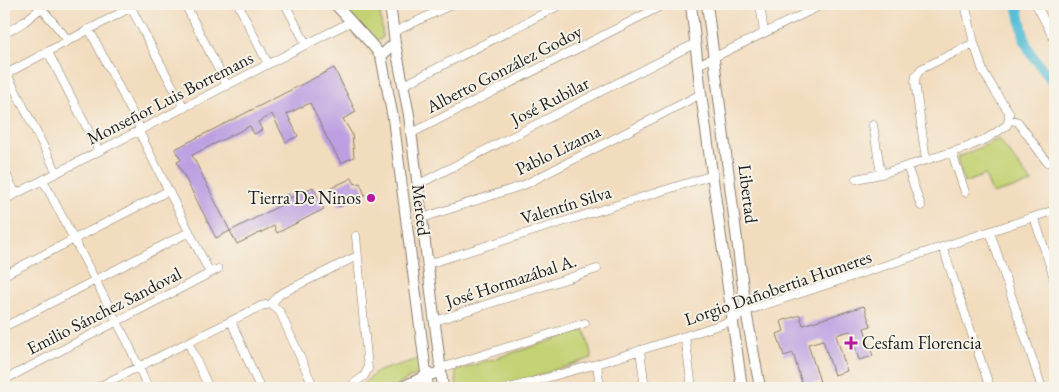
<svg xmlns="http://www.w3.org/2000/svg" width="1059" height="392" font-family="'EB Garamond',serif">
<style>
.green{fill:#c4d274;stroke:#707748}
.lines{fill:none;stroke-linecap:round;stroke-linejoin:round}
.canal{stroke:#59bfd7;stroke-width:10}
.building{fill:#bb9fe1}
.minor-casing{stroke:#877c6d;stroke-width:9}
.tertiary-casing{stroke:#877c6d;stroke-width:12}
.minor{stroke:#fff;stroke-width:8}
.tertiary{stroke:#fff;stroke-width:10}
.poi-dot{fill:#b5179e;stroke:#f7f3e8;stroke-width:2}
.labels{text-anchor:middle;stroke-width:4;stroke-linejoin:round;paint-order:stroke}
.street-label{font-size:18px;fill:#1c1c1c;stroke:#f7f3e8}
.poi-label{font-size:18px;fill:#1c1c1c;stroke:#f7f3e8;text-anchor:end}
</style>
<rect width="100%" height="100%" fill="#f7f3e8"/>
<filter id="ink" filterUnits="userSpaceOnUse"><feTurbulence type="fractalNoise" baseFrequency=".02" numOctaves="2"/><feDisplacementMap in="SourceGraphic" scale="10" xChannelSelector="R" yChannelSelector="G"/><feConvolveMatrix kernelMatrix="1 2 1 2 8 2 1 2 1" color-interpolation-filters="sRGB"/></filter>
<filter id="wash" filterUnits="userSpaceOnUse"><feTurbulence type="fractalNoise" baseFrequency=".0096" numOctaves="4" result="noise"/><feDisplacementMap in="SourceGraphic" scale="20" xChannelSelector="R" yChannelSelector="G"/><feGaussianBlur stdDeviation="1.12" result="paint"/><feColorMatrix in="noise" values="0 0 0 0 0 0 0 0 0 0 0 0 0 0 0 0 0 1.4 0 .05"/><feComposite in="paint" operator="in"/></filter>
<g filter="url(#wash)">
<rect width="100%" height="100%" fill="#f2dcbe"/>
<!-- green -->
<path class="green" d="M 342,4 L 379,4 L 383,38 L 373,42 Z
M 999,139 L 1032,183 L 992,194 L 985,175 L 964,183 L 957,158 Z
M 585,330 L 592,358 L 500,388 L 457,388 L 455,371 Z
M 419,359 L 421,372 L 393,388 L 358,388 L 378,371 Z"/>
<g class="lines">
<!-- canal -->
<path class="canal" d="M 1017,4 L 1025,41 L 1031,54 L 1055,85"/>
</g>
<g id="blocks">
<!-- building -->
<path class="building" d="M 334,68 L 356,112 L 343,119 L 352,134 L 354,157 L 341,163 L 327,138 L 310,103 L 287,114 L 298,136 L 286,142 L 272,114 L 258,122 L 262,130 L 254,134 L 250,126 L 192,155 L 230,231 L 216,238 L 177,162 L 181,160 L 175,149 Z
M 352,178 L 355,184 L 360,183 L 365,195 L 339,207 L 331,188 Z
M 313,187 L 324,209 L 277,233 L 274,226 L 237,244 L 230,231 L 283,204 L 280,198 L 288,194 L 290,198 Z
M 864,306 L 871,326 L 864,328 L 873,356 L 859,360 L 850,331 L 836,335 L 847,371 L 834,375 L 823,340 L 808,344 L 820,382 L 803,387 L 793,353 L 784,356 L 777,334 L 784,331 L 781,321 L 800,315 L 803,325 Z"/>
</g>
</g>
<g filter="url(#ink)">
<use href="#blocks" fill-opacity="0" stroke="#877c6d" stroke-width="1"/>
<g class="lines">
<defs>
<path id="minor" d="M 38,4 L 68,40
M 129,4 L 184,108
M 185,4 L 227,86
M 238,4 L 268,64
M 285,4 L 306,44
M 760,4 L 764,33
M 1036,4 L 1055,41
M 89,29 L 139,126 L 139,131 L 146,146 L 210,273
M 394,32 L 453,4
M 4,34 L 24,22 L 41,8
M 48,52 L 99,151
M 698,65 L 824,4
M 7,74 L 57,173
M 4,75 L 137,4
M 404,85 L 562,4
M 1009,119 L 1018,122 L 1047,162
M 873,125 L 881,174
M 410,134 L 665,4
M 952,153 L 965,192
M 926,160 L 915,82 L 916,76 L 921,69 L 974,43
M 907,166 L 921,206
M 4,170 L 16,194
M 856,179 L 881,174 L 965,148 L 988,138 L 1007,125 L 1009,119 L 1009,112 L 998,96 L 983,71 L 974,43 L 965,4
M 43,180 L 128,343 L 148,388
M 417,185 L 696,43
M 4,200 L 350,22
M 1034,217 L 1055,281
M 422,218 L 524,185 L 701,94
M 990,232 L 1042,388
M 943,248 L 990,388
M 428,264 L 713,175
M 4,275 L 168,191
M 271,304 L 280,294 L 357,256
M 271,304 L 280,312 L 314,388
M 231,321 L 260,388
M 435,321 L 597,269
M 4,327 L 189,232
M 685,336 L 692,388
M 188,342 L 209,388
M 640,350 L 645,388
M 597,364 L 600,388
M 441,368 L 585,323
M 4,380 L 218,269
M 96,388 L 261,306 L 271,304
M 348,388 L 364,376 L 368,369 L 356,236
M 509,388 L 597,364 L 732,321 L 746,311 L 1055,210"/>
<path id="tertiary" d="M 335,4 L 373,46 L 381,56
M 390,4 L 395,43 L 409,115 L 443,388
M 691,4 L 701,94 L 742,388
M 707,4 L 746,311 L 760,388
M 395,43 L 381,56 L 393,118 L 428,388
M 400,388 L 426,376 L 441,372"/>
</defs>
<!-- minor casing -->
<use href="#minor" class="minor-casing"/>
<!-- tertiary casing -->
<use href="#tertiary" class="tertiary-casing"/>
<!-- minor -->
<use href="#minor" class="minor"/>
<!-- tertiary -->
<use href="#tertiary" class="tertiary"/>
</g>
</g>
<!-- markers -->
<g class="poi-dot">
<circle cx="371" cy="198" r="5"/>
<path d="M848.5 335.5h5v5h5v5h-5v5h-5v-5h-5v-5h5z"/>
</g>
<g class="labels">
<!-- street labels -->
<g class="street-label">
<text transform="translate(504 69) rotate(-27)" y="6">Alberto González Godoy</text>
<text transform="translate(170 98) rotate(-27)" y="6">Monseñor Luis Borremans</text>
<text transform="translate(550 101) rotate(-27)" y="6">José Rubilar</text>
<text transform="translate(558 150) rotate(-26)" y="6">Pablo Lizama</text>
<text transform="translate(748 194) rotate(83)" y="6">Libertad</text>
<text transform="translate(566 205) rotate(-17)" y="6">Valentín Silva</text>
<text transform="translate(421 210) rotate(83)" y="6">Merced</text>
<text transform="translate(511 281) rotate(-18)" y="6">José Hormazábal A.</text>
<text transform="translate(778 288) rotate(-19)" y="6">Lorgio Dañobertia Humeres</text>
<text transform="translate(104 311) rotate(-27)" y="6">Emilio Sánchez Sandoval</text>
</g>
<!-- poi labels -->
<g class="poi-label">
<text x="361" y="204">Tierra De Ninos</text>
<text x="862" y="349" text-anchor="start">Cesfam Florencia</text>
</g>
</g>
<!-- margin -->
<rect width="1059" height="392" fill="none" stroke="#f7f3e8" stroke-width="20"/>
</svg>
